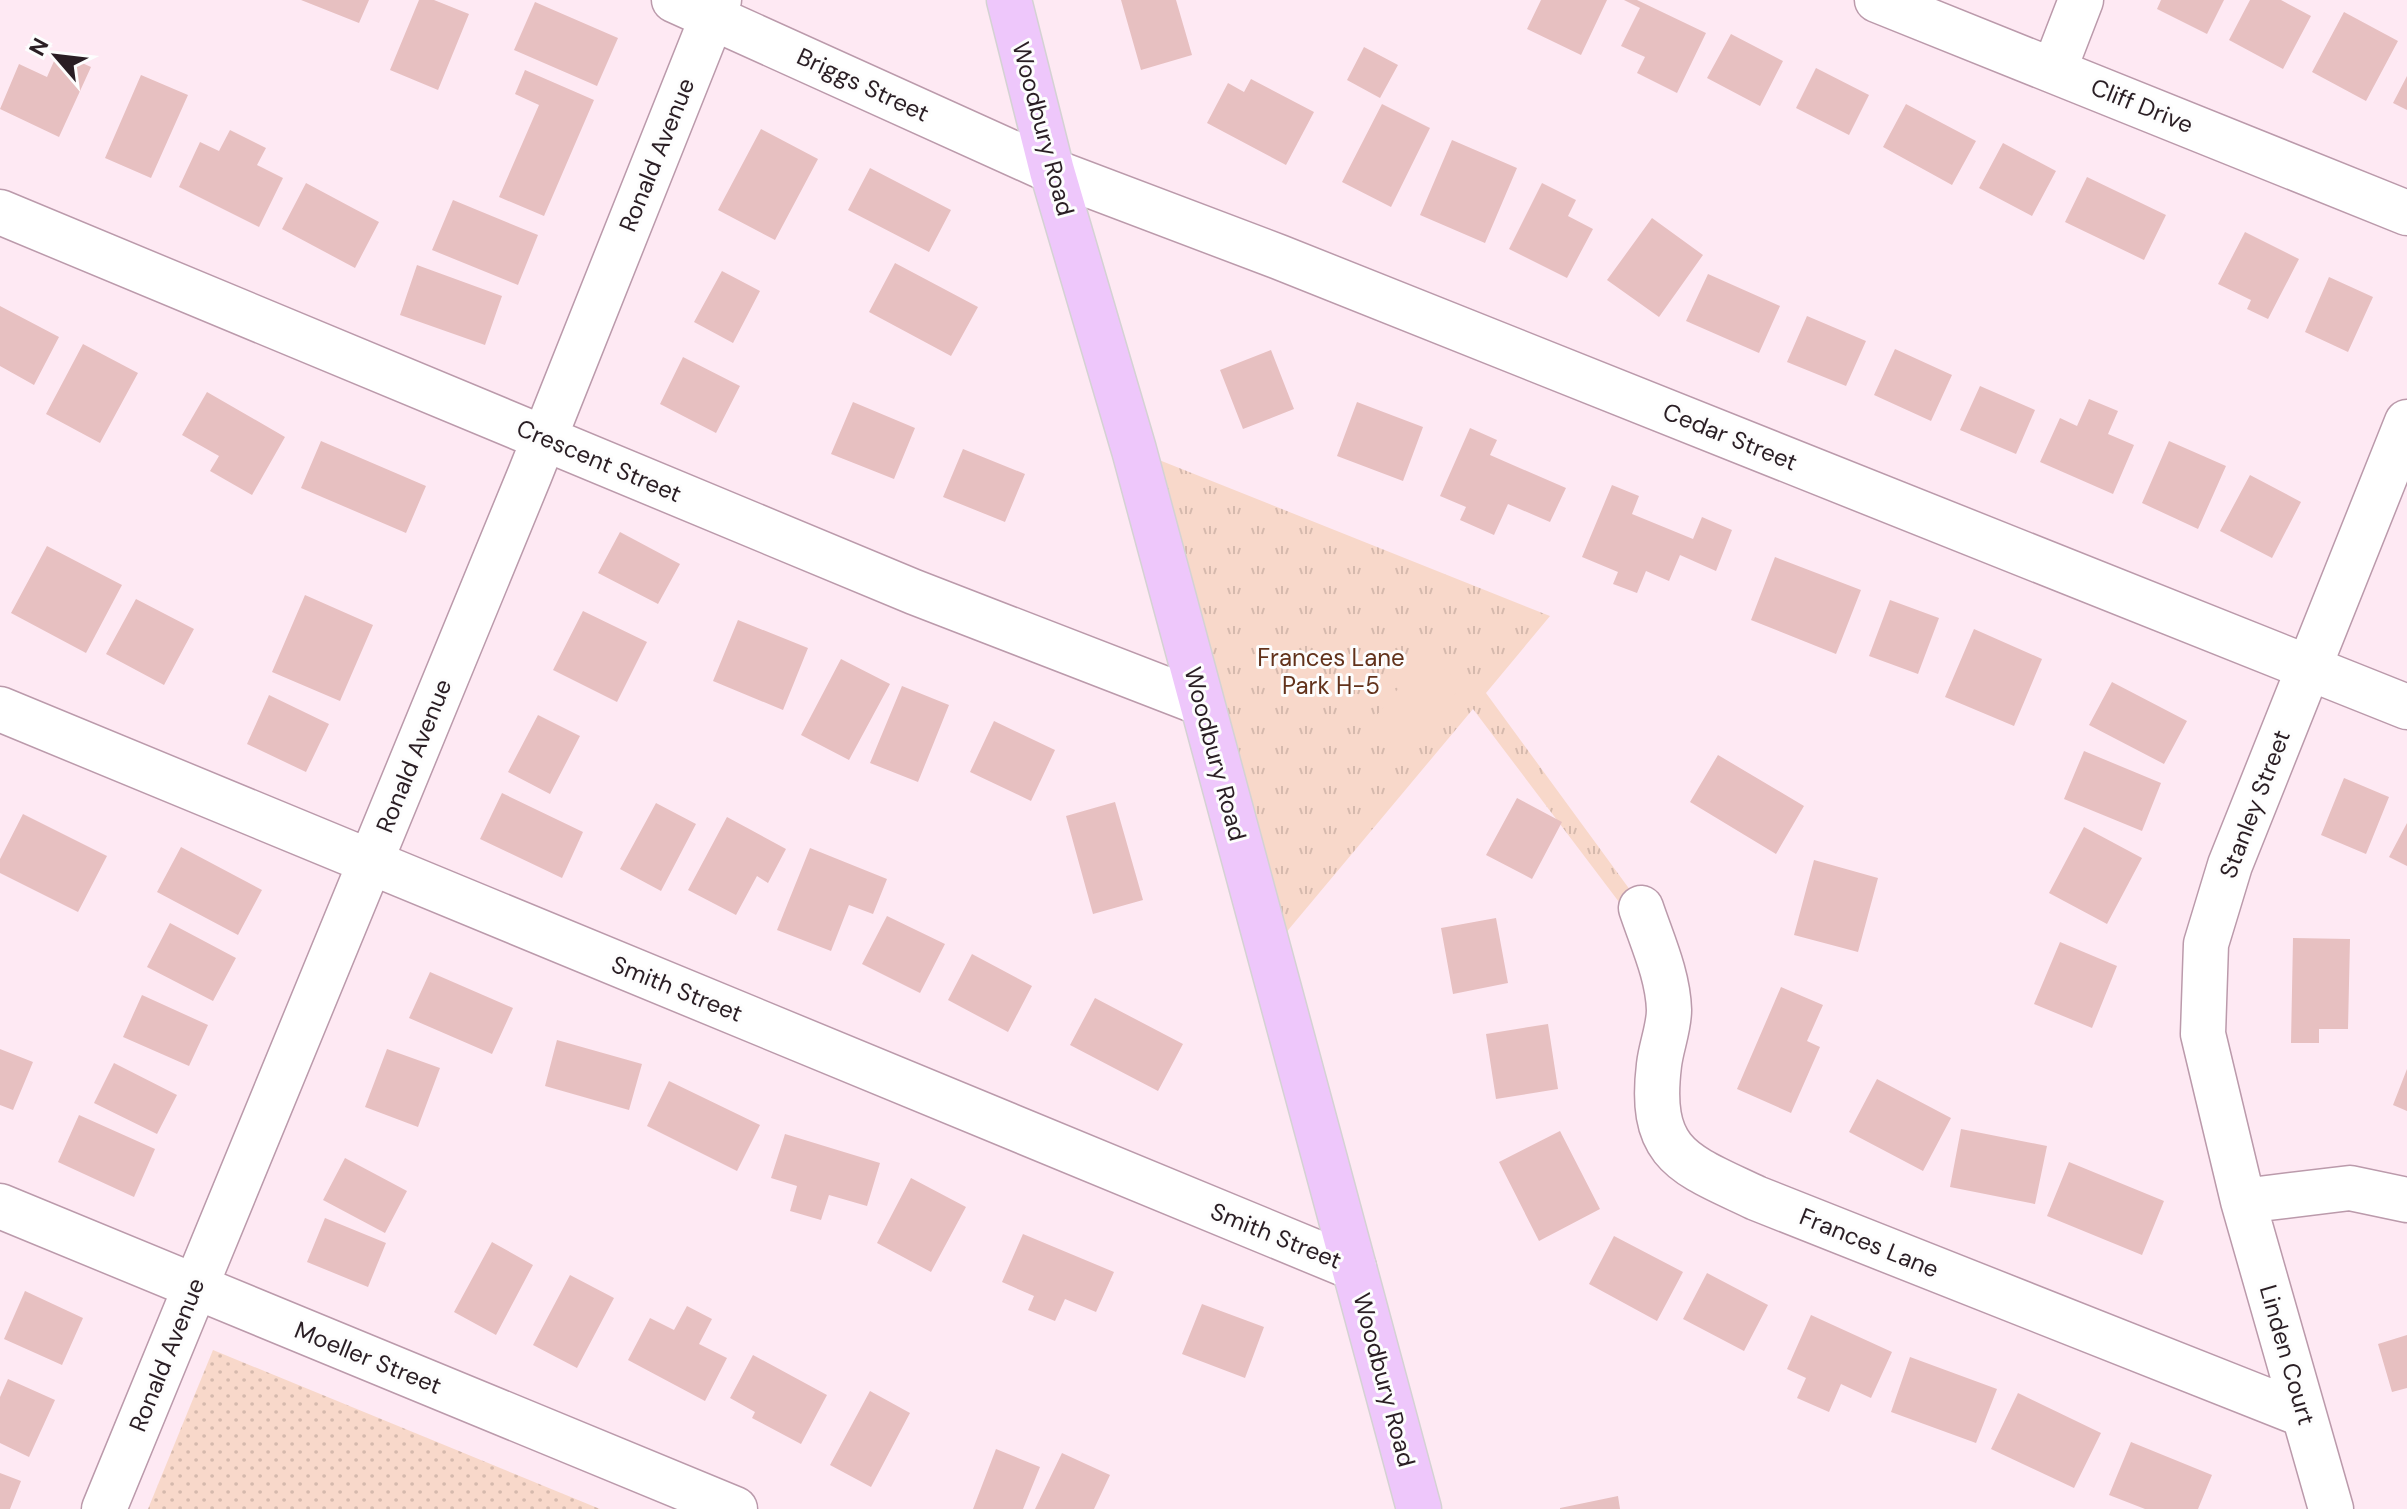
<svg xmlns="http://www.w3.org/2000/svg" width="2407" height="1509" font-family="'DM Sans',sans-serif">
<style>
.grass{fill:url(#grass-dots)}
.park{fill:url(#park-tufts)}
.pitch{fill:#f8d8ca}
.building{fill:#e7c0c1}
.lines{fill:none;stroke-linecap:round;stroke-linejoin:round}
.minor-casing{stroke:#bb9aab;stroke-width:47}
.major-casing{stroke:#d4d2d3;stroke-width:47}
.minor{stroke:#fff;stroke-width:44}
.major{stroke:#eec7fb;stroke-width:44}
.labels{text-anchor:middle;stroke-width:6;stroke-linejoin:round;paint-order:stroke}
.street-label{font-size:24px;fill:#2a1e24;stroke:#fdfdfd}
.park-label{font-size:24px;fill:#62321b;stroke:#fdfdfd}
</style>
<defs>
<pattern id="grass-dots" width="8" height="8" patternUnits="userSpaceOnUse" patternTransform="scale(2)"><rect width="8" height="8" fill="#f8d8ca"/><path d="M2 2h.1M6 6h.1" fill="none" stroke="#d5b9ad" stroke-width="1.8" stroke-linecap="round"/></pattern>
<pattern id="park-tufts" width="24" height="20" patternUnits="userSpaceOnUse" patternTransform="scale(2)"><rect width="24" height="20" fill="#f8d8ca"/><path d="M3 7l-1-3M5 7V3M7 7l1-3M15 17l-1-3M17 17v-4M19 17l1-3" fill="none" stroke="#d5b9ad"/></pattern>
</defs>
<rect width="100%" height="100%" fill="#fee9f3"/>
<!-- grass -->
<path class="grass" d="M 213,1350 L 600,1509 L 148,1509 Z"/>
<!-- park -->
<path class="park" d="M 1134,450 L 1550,616 L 1486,693 L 1633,894 L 1619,902 L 1473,709 L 1269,953 Z"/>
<!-- pitch -->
<path class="pitch" d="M 1426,654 L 1463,685 L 1406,755 L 1369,725 Z"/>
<!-- building -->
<path class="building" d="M 301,0 L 369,0 L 359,23 Z
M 419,0 L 434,0 L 469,14 L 438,90 L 390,70 Z
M 1121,0 L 1176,0 L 1192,55 L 1141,70 Z
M 1541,0 L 1607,0 L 1581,55 L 1527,29 Z
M 1624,0 L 1637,0 L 1706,33 L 1677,93 L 1637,73 L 1645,57 L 1621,46 L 1640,8 Z
M 2161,0 L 2224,0 L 2207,34 L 2157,9 Z
M 2250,0 L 2281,0 L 2311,16 L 2283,69 L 2229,40 Z
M 535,2 L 618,38 L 597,86 L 514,50 Z
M 2344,12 L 2398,41 L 2366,101 L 2312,72 Z
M 1731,34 L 1783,61 L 1760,106 L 1707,78 Z
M 1364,47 L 1398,65 L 1380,98 L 1347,80 Z
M 58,52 L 91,67 L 59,137 L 0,109 L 19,64 L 47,77 Z
M 1816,68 L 1869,95 L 1849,135 L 1796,108 Z
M 525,70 L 594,100 L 544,216 L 499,197 L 539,105 L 515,94 Z
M 141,75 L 188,95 L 151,178 L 105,158 Z
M 2407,76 L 2407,110 L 2393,103 Z
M 1251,79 L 1314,112 L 1286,165 L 1207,123 L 1228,83 L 1244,92 Z
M 1382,104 L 1430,128 L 1391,207 L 1342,182 Z
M 1906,104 L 1976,141 L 1952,185 L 1883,147 Z
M 761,129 L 818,159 L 775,240 L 718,210 Z
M 230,130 L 266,148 L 257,165 L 283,178 L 259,227 L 179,187 L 200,142 L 219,151 Z
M 1452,140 L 1517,168 L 1485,243 L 1420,215 Z
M 2003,143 L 2056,171 L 2032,216 L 1979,188 Z
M 870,168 L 951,210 L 929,252 L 848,210 Z
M 2087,177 L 2166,215 L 2144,260 L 2065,222 Z
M 306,183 L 379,222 L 355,268 L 282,229 Z
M 1542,183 L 1576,200 L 1568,216 L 1593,229 L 1567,278 L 1509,249 Z
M 453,200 L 538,235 L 518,285 L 432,250 Z
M 1652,218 L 1703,255 L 1659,317 L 1607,280 Z
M 2245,232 L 2299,259 L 2268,319 L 2247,309 L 2251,300 L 2218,284 Z
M 895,263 L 978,307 L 951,356 L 869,312 Z
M 417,265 L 502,296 L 485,345 L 400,315 Z
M 722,271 L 760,291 L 733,343 L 694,322 Z
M 1708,274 L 1780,306 L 1759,353 L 1686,321 Z
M 2329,277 L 2373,297 L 2348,352 L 2305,332 Z
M 0,306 L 59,337 L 34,385 L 0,366 Z
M 1807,316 L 1866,341 L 1846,386 L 1787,362 Z
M 83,344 L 138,373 L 100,443 L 46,414 Z
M 1895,349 L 1952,375 L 1931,421 L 1874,395 Z
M 1271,350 L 1294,409 L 1243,429 L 1220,370 Z
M 683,357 L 740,386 L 716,433 L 660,404 Z
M 1980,386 L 2035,410 L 2016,454 L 1960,430 Z
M 207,392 L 285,437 L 252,495 L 210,471 L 219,456 L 182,435 Z
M 2089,399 L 2118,411 L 2108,434 L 2134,445 L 2113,494 L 2040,462 L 2060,418 L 2077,426 Z
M 853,402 L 915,428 L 894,479 L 831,454 Z
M 1357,402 L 1423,427 L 1403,481 L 1337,456 Z
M 1470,428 L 1497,440 L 1490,455 L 1566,488 L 1550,522 L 1508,504 L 1494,535 L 1460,520 L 1466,507 L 1440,496 Z
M 321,441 L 426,486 L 406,533 L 301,488 Z
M 2169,441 L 2226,466 L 2198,529 L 2142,503 Z
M 963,449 L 1025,474 L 1005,522 L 943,497 Z
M 2250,475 L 2301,502 L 2272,558 L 2220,531 Z
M 1612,485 L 1639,496 L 1632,514 L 1693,539 L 1702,517 L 1732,530 L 1716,571 L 1680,555 L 1669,581 L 1646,571 L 1637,593 L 1613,584 L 1618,572 L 1582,557 Z
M 620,532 L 680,564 L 658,604 L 598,573 Z
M 47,546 L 122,585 L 86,653 L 11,613 Z
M 1775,557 L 1861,590 L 1836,654 L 1751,620 Z
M 305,595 L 373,625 L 340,701 L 272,672 Z
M 136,599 L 194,629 L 164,685 L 106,654 Z
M 1890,600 L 1939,618 L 1918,674 L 1869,656 Z
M 583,611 L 647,642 L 617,702 L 553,670 Z
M 738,620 L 808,648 L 783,710 L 713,681 Z
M 1974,629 L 2042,659 L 2014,726 L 1945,697 Z
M 841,659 L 890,684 L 849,760 L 801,735 Z
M 2112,682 L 2187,721 L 2164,764 L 2089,725 Z
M 902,686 L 949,705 L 918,782 L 870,763 Z
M 269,695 L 329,724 L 306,772 L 247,744 Z
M 538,715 L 580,736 L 550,794 L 508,772 Z
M 994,721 L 1055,750 L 1031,801 L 970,772 Z
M 2084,751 L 2161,783 L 2142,831 L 2064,799 Z
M 1718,755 L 1804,806 L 1776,854 L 1690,802 Z
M 2344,778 L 2389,797 L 2366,854 L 2321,835 Z
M 502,793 L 583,832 L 562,878 L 480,839 Z
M 1517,798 L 1562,822 L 1532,879 L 1486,855 Z
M 1115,802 L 1143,900 L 1093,914 L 1066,816 Z
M 656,803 L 696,824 L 661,891 L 620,869 Z
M 23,814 L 107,856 L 78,912 L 0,873 L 0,859 Z
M 727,817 L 786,849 L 768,883 L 757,876 L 736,915 L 688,890 Z
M 2407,823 L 2407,866 L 2389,857 Z
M 2084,827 L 2142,858 L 2107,924 L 2049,893 Z
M 181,847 L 262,890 L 238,935 L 157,892 Z
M 810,848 L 887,879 L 873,914 L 849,905 L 831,951 L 777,930 Z
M 1814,860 L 1878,878 L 1858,952 L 1794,935 Z
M 887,916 L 945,944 L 920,993 L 862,964 Z
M 1496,918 L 1508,983 L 1453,994 L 1441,928 Z
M 170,923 L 236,958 L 213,1001 L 147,967 Z
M 2293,938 L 2350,939 L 2348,1029 L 2319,1029 L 2319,1043 L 2291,1043 Z
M 2060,942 L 2117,966 L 2092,1028 L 2034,1004 Z
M 972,954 L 1032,986 L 1008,1032 L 948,1000 Z
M 430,972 L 513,1008 L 492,1054 L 409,1018 Z
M 1781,987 L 1823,1005 L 1807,1041 L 1820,1047 L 1791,1113 L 1737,1089 Z
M 142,995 L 208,1025 L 189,1066 L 123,1037 Z
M 1095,998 L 1183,1044 L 1158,1091 L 1070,1045 Z
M 1548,1024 L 1558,1089 L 1496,1099 L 1486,1034 Z
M 557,1040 L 642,1064 L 629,1110 L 545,1086 Z
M 0,1049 L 33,1062 L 13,1110 L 0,1105 Z
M 387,1049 L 440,1068 L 418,1127 L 365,1107 Z
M 114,1063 L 177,1095 L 157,1134 L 94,1103 Z
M 2407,1069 L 2407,1111 L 2393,1105 Z
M 1877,1079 L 1951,1118 L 1923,1171 L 1849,1132 Z
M 669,1081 L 760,1125 L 737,1171 L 647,1126 Z
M 79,1115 L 155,1149 L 134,1197 L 58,1162 Z
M 1961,1129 L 2047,1146 L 2035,1204 L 1950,1187 Z
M 1560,1131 L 1600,1209 L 1539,1241 L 1499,1162 Z
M 785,1134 L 880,1163 L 867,1206 L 829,1195 L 821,1220 L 790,1211 L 797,1186 L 771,1178 Z
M 345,1158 L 407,1191 L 385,1233 L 323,1200 Z
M 2069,1162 L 2164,1201 L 2142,1255 L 2047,1216 Z
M 911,1178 L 966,1207 L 931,1272 L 877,1243 Z
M 325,1218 L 386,1243 L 368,1287 L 307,1262 Z
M 1023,1234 L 1114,1272 L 1096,1312 L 1065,1299 L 1055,1321 L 1028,1310 L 1034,1296 L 1002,1282 Z
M 1614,1236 L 1683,1272 L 1657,1321 L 1589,1284 Z
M 492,1242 L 533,1265 L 496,1335 L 454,1312 Z
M 1707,1273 L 1768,1305 L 1744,1351 L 1683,1319 Z
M 570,1275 L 614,1298 L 577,1368 L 533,1345 Z
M 25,1291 L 83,1318 L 62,1365 L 4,1339 Z
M 1202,1304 L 1264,1327 L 1245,1378 L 1182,1354 Z
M 687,1306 L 712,1319 L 699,1344 L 727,1358 L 705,1401 L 628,1360 L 650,1318 L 674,1330 Z
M 1811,1315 L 1892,1352 L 1871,1398 L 1841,1384 L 1829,1412 L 1797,1398 L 1806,1378 L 1787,1369 Z
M 2407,1335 L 2407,1388 L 2392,1392 L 2378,1344 Z
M 753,1355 L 827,1395 L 801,1444 L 752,1418 L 755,1412 L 730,1398 Z
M 1910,1357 L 1997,1389 L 1976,1443 L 1891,1412 Z
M 8,1379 L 55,1400 L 29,1457 L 0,1443 L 0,1397 Z
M 870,1391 L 910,1413 L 871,1487 L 830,1465 Z
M 2018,1393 L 2101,1433 L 2074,1488 L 1991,1449 Z
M 2131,1442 L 2212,1475 L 2198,1509 L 2145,1509 L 2109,1495 Z
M 996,1449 L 1040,1467 L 1023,1509 L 973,1509 Z
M 1062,1453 L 1110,1475 L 1094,1509 L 1035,1509 Z
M 0,1473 L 21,1481 L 10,1509 L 0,1509 Z
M 1618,1496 L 1620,1509 L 1560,1509 L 1560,1508 Z"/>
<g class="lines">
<defs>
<path id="minor" d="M 674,0 L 1052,171 L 1279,257 L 2407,707
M 1877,0 L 2407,213
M 2054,70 L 2081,0
M 0,212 L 914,592 L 1201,703
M 0,709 L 1354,1268
M 1641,908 C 1652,941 1668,975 1669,1010 C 1669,1028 1661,1047 1659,1065 C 1648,1156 1685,1164 1756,1198 L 2304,1415
M 2243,1201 L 2350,1188 L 2407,1200
M 0,1206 L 735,1509
M 104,1509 L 530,474 L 719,0
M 2331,1509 L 2243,1201 L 2203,1034 L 2206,944 L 2230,865 L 2407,422"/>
<path id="major" d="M 1009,0 L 1052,171 L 1134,450 L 1419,1509"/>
</defs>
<!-- minor casing -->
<use href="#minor" class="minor-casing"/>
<!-- major casing -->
<use href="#major" class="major-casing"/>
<!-- minor -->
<use href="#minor" class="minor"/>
<!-- major -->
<use href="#major" class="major"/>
</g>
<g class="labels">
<!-- street labels -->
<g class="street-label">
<text transform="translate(863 85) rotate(25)" y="8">Briggs Street</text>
<text transform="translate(2142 106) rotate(22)" y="8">Cliff Drive</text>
<text transform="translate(1043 129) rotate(75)" y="8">Woodbury Road</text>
<text transform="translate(657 155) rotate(-68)" y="8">Ronald Avenue</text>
<text transform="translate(1730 437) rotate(22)" y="8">Cedar Street</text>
<text transform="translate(599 461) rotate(23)" y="8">Crescent Street</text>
<text transform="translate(1215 754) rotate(75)" y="8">Woodbury Road</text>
<text transform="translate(414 756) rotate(-68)" y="8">Ronald Avenue</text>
<text transform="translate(2255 804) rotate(-69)" y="8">Stanley Street</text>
<text transform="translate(677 989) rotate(22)" y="8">Smith Street</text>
<text transform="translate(1276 1236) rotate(22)" y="8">Smith Street</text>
<text transform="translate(1869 1243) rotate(22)" y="8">Frances Lane</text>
<text transform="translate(167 1355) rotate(-68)" y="8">Ronald Avenue</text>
<text transform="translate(2287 1355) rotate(74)" y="8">Linden Court</text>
<text transform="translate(368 1358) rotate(22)" y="8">Moeller Street</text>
<text transform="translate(1384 1380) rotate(75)" y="8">Woodbury Road</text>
</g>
<!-- park labels -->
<g class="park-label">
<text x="1331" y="666">Frances Lane<tspan x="1331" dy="28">Park H-5</tspan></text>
</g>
</g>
<!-- north arrow -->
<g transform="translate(56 56) rotate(298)" stroke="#fdfdfd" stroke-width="6" paint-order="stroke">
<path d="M0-6L14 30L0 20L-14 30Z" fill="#2a1e24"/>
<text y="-12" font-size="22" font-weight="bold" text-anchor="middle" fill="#2a1e24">N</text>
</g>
</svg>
